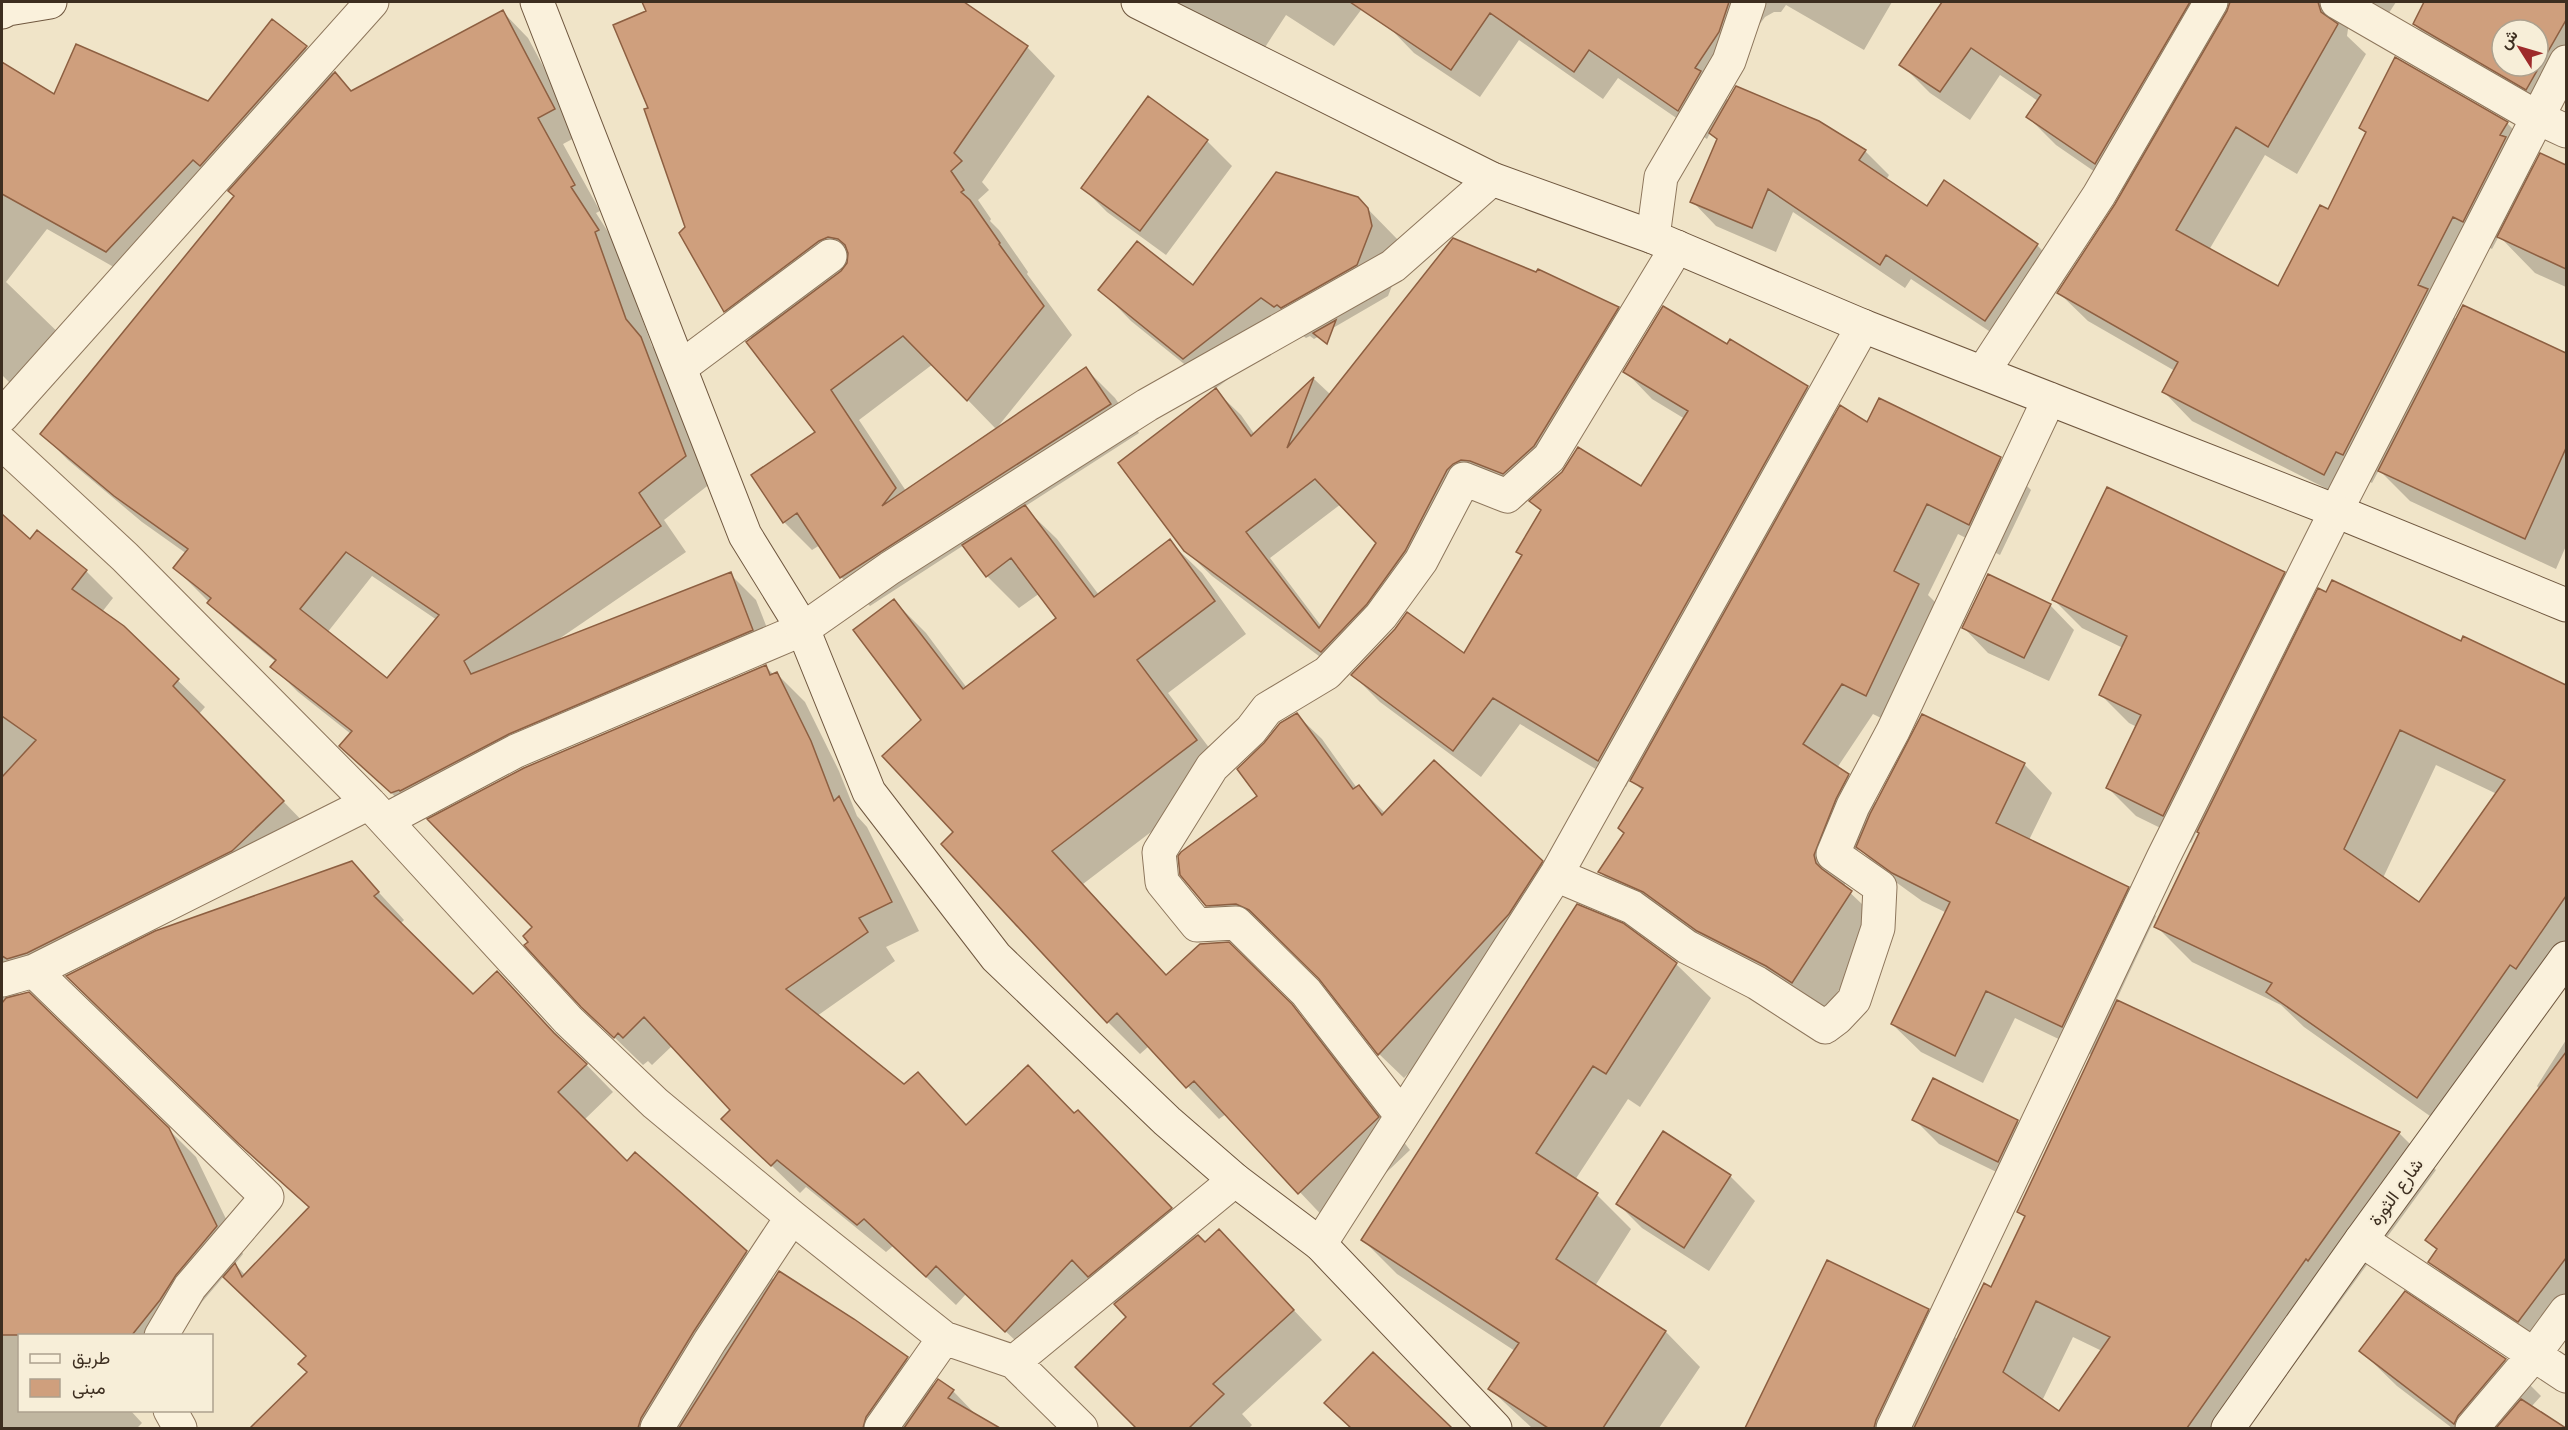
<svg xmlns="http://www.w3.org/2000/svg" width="2568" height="1430" font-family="'Noto Serif',Vazirmatn,serif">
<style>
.shadow{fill:#0003;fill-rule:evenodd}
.building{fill:#cf9f7d;stroke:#8d5f41;stroke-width:1.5;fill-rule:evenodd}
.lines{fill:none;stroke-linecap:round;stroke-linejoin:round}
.street-casing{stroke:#8d765c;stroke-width:35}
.secondary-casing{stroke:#6f573f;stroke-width:35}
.street{stroke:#faf1dc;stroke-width:33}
.secondary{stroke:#faf1dc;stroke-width:33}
.labels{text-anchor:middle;stroke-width:4.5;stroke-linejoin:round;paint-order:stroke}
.street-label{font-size:18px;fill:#3d2e20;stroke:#f7eed8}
</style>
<rect width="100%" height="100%" fill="#f0e4c8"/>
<!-- shadow -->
<path class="shadow" d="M 644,2 L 948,2 L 980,23 L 1027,47 L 1055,76 L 982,182 L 989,190 L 978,200 L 991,219 L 990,221 L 999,230 L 1028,272 L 1027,274 L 1072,335 L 996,429 L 933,364 L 859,420 L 906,491 L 1086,369 L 1115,398 L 1139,433 L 1024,507 L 1057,539 L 1099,595 L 1169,541 L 1202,573 L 1246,634 L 1168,693 L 1228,773 L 1083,884 L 1167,976 L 1228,944 L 1324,1039 L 1410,1150 L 1331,1225 L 1226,1114 L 1219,1119 L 1149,1046 L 1140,1054 L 1108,1022 L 955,832 L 923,720 L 894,601 L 926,633 L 967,688 L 1059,618 L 1040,593 L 1019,608 L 987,576 L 964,545 L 870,606 L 841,577 L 820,545 L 812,550 L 784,522 L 817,433 L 753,339 L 725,311 L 687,227 L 650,109 L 648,12 Z
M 1173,2 L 1367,2 L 1334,46 L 1286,15 L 1260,55 Z
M 1402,2 L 1892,2 L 1864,50 L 1786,5 L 1781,12 L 1774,12 L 1765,17 L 1759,25 L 1747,61 L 1724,96 L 1729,101 L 1865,151 L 1889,175 L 1886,180 L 1927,208 L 2037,245 L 2061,270 L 2010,345 L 1911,279 L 1905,288 L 1793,212 L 1776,252 L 1716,226 L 1692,201 L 1718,140 L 1710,133 L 1707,139 L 1618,78 L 1603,99 L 1519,40 L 1480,97 L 1414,53 L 1386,24 Z
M 1944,2 L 2396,2 L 2385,19 L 2349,22 L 2347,36 L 2366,54 L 2297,174 L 2265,155 L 2209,250 L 2279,288 L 2328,211 L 2367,134 L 2361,127 L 2507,123 L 2535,152 L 2529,162 L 2535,168 L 2541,155 L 2566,167 L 2566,287 L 2535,273 L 2499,236 L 2492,249 L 2482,244 L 2448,311 L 2457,320 L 2463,307 L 2566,354 L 2566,546 L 2556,569 L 2410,501 L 2379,470 L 2372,483 L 2365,479 L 2353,502 L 2192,421 L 2164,392 L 2175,371 L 2088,321 L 2059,293 L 2124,192 L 2056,145 L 2028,117 L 2038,101 L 2000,75 L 1970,120 L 1930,93 L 1901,64 Z
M 2426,2 L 2566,2 L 2566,98 L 2555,117 L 2443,52 L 2414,24 ZM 2502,30 L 2538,30 L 2538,66 L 2502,66 Z
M 503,12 L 528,38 L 580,135 L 563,144 L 600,211 L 596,213 L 624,257 L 620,259 L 652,346 L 666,365 L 711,483 L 664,520 L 686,552 L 556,641 L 730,574 L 756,600 L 778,656 L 535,759 L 418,818 L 341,746 L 351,734 L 298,692 L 272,666 L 276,662 L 235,628 L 175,568 L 187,554 L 142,522 L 68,460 L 42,434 L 235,196 L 220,186 L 133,278 L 47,229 L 6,282 L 70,344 L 22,395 L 2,375 L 2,74 L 10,68 L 55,96 L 208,103 L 273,21 L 306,48 L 353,92 ZM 372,576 L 437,620 L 387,680 L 327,633 Z
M 1148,98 L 1207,141 L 1232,166 L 1166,255 L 1107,212 L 1083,188 Z
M 1357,198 L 1399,241 L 1403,258 L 1388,296 L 1314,339 L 1310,336 L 1306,338 L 1294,329 L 1215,389 L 1131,321 L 1100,289 L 1193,288 Z
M 1618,308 L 1643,333 L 1560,471 L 1529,499 L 1497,486 L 1472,496 L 1430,577 L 1392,629 L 1347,677 L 1212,576 L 1185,550 L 1215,390 L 1241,415 L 1255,435 L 1314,379 L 1331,395 ZM 1341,504 L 1378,543 L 1322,627 L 1270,558 Z
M 1728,346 L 1807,387 L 1836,416 L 2000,459 L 2031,490 L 2000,555 L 1958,534 L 1928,595 L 1949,616 L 1897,726 L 1873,714 L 1837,768 L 1848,775 L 1877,804 L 1923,716 L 2024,764 L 2052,793 L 2029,840 L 2128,888 L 2156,916 L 2116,1001 L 2399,1133 L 2436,1170 L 2248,1428 L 1747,1428 L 1828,1262 L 1928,1310 L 1958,1340 L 1992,1289 L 2026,1218 L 2019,1211 L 2092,1055 L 2015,1018 L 1983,1083 L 1921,1052 L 1892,1024 L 1947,913 L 1922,901 L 1886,875 L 1859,848 L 1844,887 L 1882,923 L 1824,1013 L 1631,903 L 1600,872 L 1625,834 L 1643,791 L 1630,779 L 1626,787 L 1520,724 L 1481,777 L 1380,702 L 1353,675 L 1464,655 L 1523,557 L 1518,552 L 1542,512 L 1531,501 L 1642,489 L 1685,419 L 1652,399 L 1625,371 ZM 2073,1337 L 2102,1351 L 2059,1413 L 2042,1401 Z
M 2,516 L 30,541 L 38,532 L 86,571 L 113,598 L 102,612 L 123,627 L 205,707 L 199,714 L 310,829 L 259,877 L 55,980 L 24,989 L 13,998 L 168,1129 L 196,1157 L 243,1254 L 235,1264 L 246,1276 L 310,1208 L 95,1003 L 351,862 L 404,920 L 400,924 L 473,996 L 497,973 L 613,1092 L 584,1120 L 627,1163 L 746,1252 L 774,1280 L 907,1359 L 935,1387 L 953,1391 L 979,1418 L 996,1428 L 258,1428 L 309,1372 L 307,1357 L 224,1276 L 202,1302 L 180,1336 L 20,1336 L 20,1410 L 130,1410 L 142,1423 L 137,1428 L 2,1428 Z
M 2284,573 L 2313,603 L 2461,643 L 2566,687 L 2566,983 L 2454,1133 L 2304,1027 L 2281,1005 L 2192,962 L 2156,926 L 2200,834 L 2197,831 L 2191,843 L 2136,816 L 2108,788 L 2137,727 L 2129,723 L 2101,695 L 2123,648 L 2082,628 L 2054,600 ZM 2436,765 L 2497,794 L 2420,904 L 2383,878 Z
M 2050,605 L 2074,630 L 2049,681 L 1988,653 L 1964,628 Z
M 766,667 L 774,675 L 777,674 L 805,702 L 839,771 L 857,816 L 867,827 L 919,931 L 886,947 L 895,961 L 817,1016 L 904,1086 L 917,1074 L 967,1126 L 1075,1114 L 1106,1140 L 1205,1244 L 1219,1231 L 1322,1340 L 1242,1414 L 1252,1425 L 1249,1428 L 1138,1428 L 1078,1367 L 1128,1317 L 1101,1288 L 1035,1359 L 966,1294 L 956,1305 L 893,1246 L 886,1252 L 806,1187 L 800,1193 L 723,1119 L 732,1110 L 672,1046 L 652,1065 L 648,1061 L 643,1065 L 612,1035 Z
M 1297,715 L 1322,739 L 1357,788 L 1359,787 L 1385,813 L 1541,862 L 1566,886 L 1533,938 L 1404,1078 L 1379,1054 L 1322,979 L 1276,934 L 1261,928 L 1232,930 L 1207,905 Z
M 1676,964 L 1711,998 L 1640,1107 L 1628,1099 L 1575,1180 L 1597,1195 L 1631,1229 L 1595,1286 L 1666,1332 L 1700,1367 L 1659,1428 L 1532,1428 L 1490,1389 L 1515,1351 L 1397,1274 L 1363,1240 Z
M 2566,1040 L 2566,1338 L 2554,1355 L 2464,1296 L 2430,1261 L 2438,1251 L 2427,1240 L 2540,1090 L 2537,1086 Z
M 1914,1119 L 2017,1121 L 2042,1145 L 2023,1185 L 1939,1144 Z
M 1730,1176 L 1755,1201 L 1709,1271 L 1642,1228 L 1618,1204 Z
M 2361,1351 L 2505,1360 L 2541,1396 L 2531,1407 L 2564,1428 L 2452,1428 L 2397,1386 Z
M 1326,1403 L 1432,1412 L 1449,1428 L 1352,1428 Z"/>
<!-- building -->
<path class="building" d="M 642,2 L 964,2 L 1028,46 L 954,153 L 962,161 L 951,171 L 964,190 L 961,192 L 970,200 L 1000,243 L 999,244 L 1044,306 L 967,401 L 903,336 L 831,390 L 896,488 L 882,506 L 1086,367 L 1111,404 L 840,578 L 797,513 L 783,523 L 751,475 L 815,432 L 746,342 L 841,271 L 847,263 L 848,253 L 845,245 L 838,239 L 828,237 L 819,241 L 724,312 L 679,233 L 685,227 L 644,109 L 648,108 L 613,25 L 646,11 Z
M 1350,2 L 1729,2 L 1719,32 L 1695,68 L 1701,71 L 1678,111 L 1589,50 L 1574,72 L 1490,13 L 1451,70 Z
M 1942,2 L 2190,2 L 2095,164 L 2026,117 L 2041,95 L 1971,48 L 1940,92 L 1899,65 Z
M 2230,2 L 2318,2 L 2321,12 L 2338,24 L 2268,147 L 2236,127 L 2176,230 L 2278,286 L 2320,205 L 2328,209 L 2366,132 L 2359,128 L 2395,57 L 2508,122 L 2500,135 L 2506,137 L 2463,222 L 2453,217 L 2418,285 L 2428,289 L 2343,455 L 2336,452 L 2324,475 L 2162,392 L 2178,362 L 2057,293 L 2115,204 L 2227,11 Z
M 2424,2 L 2566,2 L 2566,20 L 2526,90 L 2413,24 ZM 2502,30 L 2538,30 L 2538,66 L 2502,66 Z
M 503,10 L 555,109 L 538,118 L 575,185 L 571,187 L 599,230 L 595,232 L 626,319 L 641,337 L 686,456 L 639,493 L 661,526 L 464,661 L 471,674 L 731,572 L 753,630 L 509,734 L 400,791 L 399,790 L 391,793 L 339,746 L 352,731 L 270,667 L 276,660 L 207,603 L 211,598 L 173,568 L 188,549 L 114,496 L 40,434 L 234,196 L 228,191 L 335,72 L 351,91 ZM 346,552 L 439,615 L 387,678 L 300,609 Z
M 272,19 L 307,46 L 200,166 L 193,160 L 106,252 L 2,194 L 2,62 L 54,94 L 76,44 L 208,101 Z
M 1736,86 L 1819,121 L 1866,150 L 1859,160 L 1927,206 L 1944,180 L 2038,244 L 1985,321 L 1886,255 L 1880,265 L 1768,189 L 1752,228 L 1690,202 L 1717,139 L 1709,133 Z
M 1148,96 L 1208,140 L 1140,231 L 1081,188 Z
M 2540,153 L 2566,165 L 2566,269 L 2497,237 Z
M 1276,172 L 1358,197 L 1368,208 L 1372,226 L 1357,265 L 1281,308 L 1277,305 L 1274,307 L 1261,298 L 1183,359 L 1098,290 L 1137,241 L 1193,285 Z
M 1453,238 L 1536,272 L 1538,269 L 1619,307 L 1534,446 L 1503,474 L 1470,461 L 1461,460 L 1453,464 L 1447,470 L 1405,551 L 1367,604 L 1321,652 L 1184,551 L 1118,463 L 1216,388 L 1251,436 L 1314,377 L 1287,448 ZM 1315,479 L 1376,543 L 1319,628 L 1246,532 Z
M 2463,305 L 2566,353 L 2566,448 L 2525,539 L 2378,471 Z
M 1663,306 L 1727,344 L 1730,339 L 1808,386 L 1598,761 L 1493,698 L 1453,751 L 1351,675 L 1395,629 L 1407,612 L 1464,653 L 1522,555 L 1516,552 L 1541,510 L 1529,501 L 1562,472 L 1578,447 L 1641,486 L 1688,411 L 1623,372 Z
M 1336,320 L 1327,344 L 1313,333 Z
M 1879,398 L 2001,457 L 1969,525 L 1927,504 L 1894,571 L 1919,584 L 1866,696 L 1842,684 L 1803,744 L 1849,774 L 1836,799 L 1814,855 L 1816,863 L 1822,869 L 1852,891 L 1792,983 L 1766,966 L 1697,931 L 1643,892 L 1598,872 L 1624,833 L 1618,828 L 1643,788 L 1630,781 L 1840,405 L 1867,422 Z
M 2107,487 L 2285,572 L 2163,816 L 2106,788 L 2141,715 L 2099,695 L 2127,636 L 2052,600 Z
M 1025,505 L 1094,597 L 1170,539 L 1215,601 L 1137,660 L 1197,740 L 1052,851 L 1166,975 L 1200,944 L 1229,942 L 1292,1004 L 1379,1117 L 1298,1194 L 1194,1081 L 1186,1088 L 1117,1013 L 1107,1023 L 941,844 L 953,832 L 882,756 L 921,720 L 853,630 L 894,599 L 963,689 L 1056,618 L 1011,558 L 986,577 L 962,545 Z
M 2,514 L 30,539 L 37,530 L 87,570 L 72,589 L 124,626 L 179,679 L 173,686 L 284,801 L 232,851 L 27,953 L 7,959 L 2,956 L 2,777 L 36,740 L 2,716 Z
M 1988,574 L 2051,604 L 2024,658 L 1962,628 Z
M 2332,580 L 2461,641 L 2463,636 L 2566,685 L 2566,896 L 2516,969 L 2510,965 L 2417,1098 L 2266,992 L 2272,983 L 2154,927 L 2199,833 L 2197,832 L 2318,588 L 2326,592 ZM 2400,730 L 2505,780 L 2419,902 L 2344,849 Z
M 766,665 L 770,675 L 777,672 L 811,741 L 834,801 L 839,796 L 892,902 L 859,918 L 868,932 L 786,989 L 904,1084 L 918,1072 L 966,1125 L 1028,1065 L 1074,1113 L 1078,1110 L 1172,1208 L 1088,1277 L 1072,1260 L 1005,1332 L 936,1266 L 926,1277 L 864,1219 L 857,1225 L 777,1160 L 771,1166 L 721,1119 L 730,1110 L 644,1017 L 623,1038 L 618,1033 L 614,1038 L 581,1007 L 524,945 L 528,942 L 523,936 L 532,927 L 427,819 L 524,768 Z
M 1297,713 L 1353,789 L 1359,785 L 1382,815 L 1434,760 L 1543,861 L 1509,914 L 1378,1055 L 1319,979 L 1249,910 L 1236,904 L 1206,906 L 1180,875 L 1178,856 L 1181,852 L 1257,796 L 1237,769 L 1264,743 L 1280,723 Z
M 1922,714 L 2025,763 L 1996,823 L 2129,887 L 2062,1027 L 1986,991 L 1955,1056 L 1891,1024 L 1950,902 L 1892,873 L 1856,847 L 1870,814 Z
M 352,861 L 379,892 L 374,896 L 473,994 L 497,971 L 554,1033 L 587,1064 L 558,1092 L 627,1161 L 635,1152 L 747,1251 L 694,1331 L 641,1418 L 638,1428 L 250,1428 L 307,1372 L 298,1364 L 306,1356 L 223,1277 L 235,1263 L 242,1277 L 309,1207 L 239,1144 L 66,976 L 155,931 Z
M 1577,904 L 1623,923 L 1677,963 L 1606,1074 L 1593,1066 L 1536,1153 L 1598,1193 L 1556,1259 L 1666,1331 L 1603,1428 L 1548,1428 L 1488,1389 L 1519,1343 L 1361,1240 Z
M 29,992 L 169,1128 L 217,1226 L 176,1275 L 160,1300 L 132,1335 L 2,1335 L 2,1003 L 6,998 Z
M 2117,1000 L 2400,1132 L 2308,1261 L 2306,1259 L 2187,1428 L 1914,1428 L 1984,1283 L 1991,1287 L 2025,1216 L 2017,1212 ZM 2036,1301 L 2110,1337 L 2059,1411 L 2003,1372 Z
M 2566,1052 L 2566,1258 L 2518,1322 L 2428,1262 L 2437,1249 L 2425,1240 Z
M 1933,1078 L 2018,1120 L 1998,1162 L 1912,1120 Z
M 1663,1131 L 1731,1175 L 1684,1248 L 1616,1204 Z
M 1219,1229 L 1294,1310 L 1213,1384 L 1224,1394 L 1189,1428 L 1136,1428 L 1075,1367 L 1126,1317 L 1114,1304 L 1198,1235 L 1205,1242 Z
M 1827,1260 L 1929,1309 L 1876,1420 L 1874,1428 L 1745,1428 Z
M 779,1271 L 854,1319 L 908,1357 L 866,1417 L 863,1428 L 679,1428 Z
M 2405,1291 L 2506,1359 L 2458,1416 L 2454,1424 L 2359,1351 Z
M 1373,1352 L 1452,1428 L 1351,1428 L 1324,1403 Z
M 938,1379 L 954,1390 L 948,1398 L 1000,1428 L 904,1428 Z
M 2521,1399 L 2566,1428 L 2496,1428 Z"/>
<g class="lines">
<defs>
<path id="street" d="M 2337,2 L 2538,118 L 2566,131
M 1653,237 L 1661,177 L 1729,61 L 1749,2
M 681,367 L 830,256
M 1983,372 L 2099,195 L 2211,2
M 2,416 L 372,2
M 2,443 L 125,557 L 369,803 L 568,1020 L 655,1103 L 792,1217 L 944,1338 L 1014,1362 L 1081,1428
M 386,820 L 516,751 L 803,629 L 890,568 L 1147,405 L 1393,266 L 1492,179
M 1556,875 L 1632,907 L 1687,947 L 1757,983 L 1825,1027 L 1837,1018 L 1854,1000 L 1878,928 L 1880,887 L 1833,854 L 1853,806 L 1893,731 L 2049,399
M 34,971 L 267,1197 L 190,1287 L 161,1336
M 2,980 L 34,971 L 369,803
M 1401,1115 L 1306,992 L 1236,923 L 1197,925 L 1162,882 L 1159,852 L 1212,767 L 1251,730 L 1267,709 L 1327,673 L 1381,616 L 1421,561 L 1464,479 L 1507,496 L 1549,458 L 1677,247
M 2361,1240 L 2566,1376
M 1320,1244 L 1556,875 L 1863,326
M 1014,1362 L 1235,1180
M 170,1410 L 180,1428
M 657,1428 L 710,1341 L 792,1217
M 881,1428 L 944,1338
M 1893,1428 L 2163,858 L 2336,511 L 2566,62
M 2472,1428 L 2533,1356 L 2566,1311"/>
<path id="secondary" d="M 537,2 L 745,535 L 803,629 L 869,792 L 996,957 L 1167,1121 L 1235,1180 L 1320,1244 L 1495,1428
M 1138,2 L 1492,179 L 1653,237 L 1863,326 L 2336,511 L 2566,605
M 2,12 L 8,9 L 50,2
M 2228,1428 L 2361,1240 L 2566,958"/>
</defs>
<!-- street casing -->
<use href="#street" class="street-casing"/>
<!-- secondary casing -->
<use href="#secondary" class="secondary-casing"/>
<!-- street -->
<use href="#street" class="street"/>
<!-- secondary -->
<use href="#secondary" class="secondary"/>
</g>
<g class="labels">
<!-- street labels -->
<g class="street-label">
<text transform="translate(2396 1192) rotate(-54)" y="6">شارع الثورة</text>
</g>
</g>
<!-- border -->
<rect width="2568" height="1430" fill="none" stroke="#3d2e20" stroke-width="6"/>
<!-- legend -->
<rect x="18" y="1334" width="195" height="78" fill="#f7eed8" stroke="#ada18e" stroke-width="1.5"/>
<rect x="30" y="1354" width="30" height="9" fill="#faf1dc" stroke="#ada18e" stroke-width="1.5"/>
<text x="72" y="1364" font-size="18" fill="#3d2e20">طريق</text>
<rect x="30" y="1379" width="30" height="18" fill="#cf9f7d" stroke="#ada18e" stroke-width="1.5"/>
<text x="72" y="1394" font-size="18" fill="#3d2e20">مبنى</text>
<!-- north arrow -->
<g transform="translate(2520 48) rotate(307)"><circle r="28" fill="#f7eed8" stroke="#ada18e" stroke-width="1.5"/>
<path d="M0-4.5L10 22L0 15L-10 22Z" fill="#9e2a2b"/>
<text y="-9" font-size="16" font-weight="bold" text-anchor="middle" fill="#3d2e20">ش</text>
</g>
</svg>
